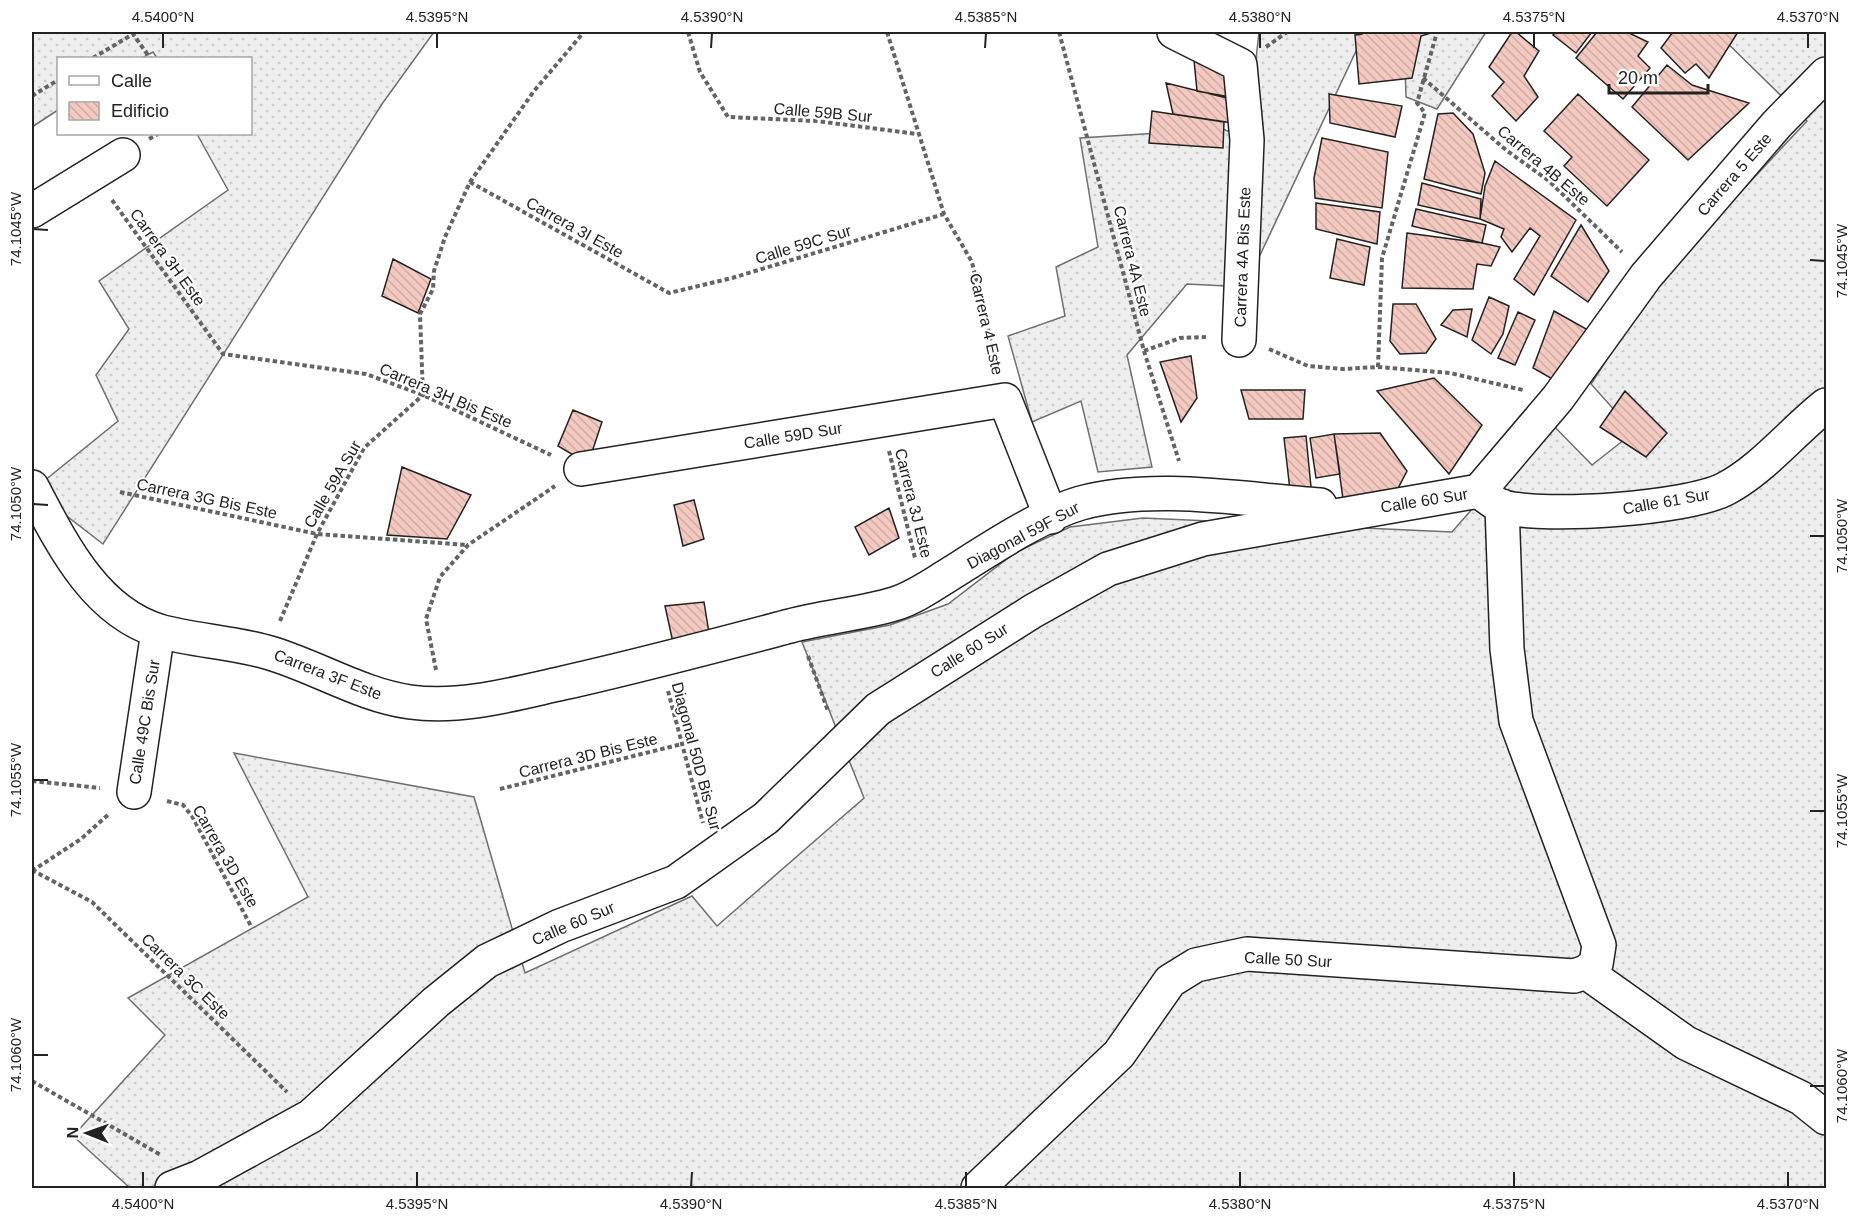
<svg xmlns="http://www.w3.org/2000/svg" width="1858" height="1220" font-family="Helvetica,sans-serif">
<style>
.grass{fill:url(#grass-dots);stroke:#6f6f6f;stroke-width:1.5}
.building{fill:url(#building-back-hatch);stroke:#222;stroke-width:1.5}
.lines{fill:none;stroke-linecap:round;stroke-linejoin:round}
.minor-casing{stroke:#222;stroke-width:36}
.path{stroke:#646464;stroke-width:4;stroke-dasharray:4.5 3;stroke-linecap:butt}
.minor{stroke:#fff;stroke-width:33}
.ticks{fill:none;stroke:#222;stroke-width:2}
.labels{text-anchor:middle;stroke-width:4.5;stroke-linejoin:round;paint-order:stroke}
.street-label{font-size:16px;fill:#222;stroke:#fff}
.neatline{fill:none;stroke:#222;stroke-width:2}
.ticks-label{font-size:15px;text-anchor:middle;fill:#222}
</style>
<defs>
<pattern id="grass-dots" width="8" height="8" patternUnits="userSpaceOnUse" patternTransform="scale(1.5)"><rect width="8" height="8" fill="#eee"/><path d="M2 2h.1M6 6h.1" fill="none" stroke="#ccc" stroke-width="1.8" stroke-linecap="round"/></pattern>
<pattern id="building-back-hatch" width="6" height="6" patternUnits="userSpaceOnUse" patternTransform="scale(1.5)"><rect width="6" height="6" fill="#f3c9c0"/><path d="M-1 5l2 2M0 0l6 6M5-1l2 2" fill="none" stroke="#d0aca5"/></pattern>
</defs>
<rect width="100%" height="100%" fill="#fff"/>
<!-- grass -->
<path class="grass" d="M 32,32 L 434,32 L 382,104 L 103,544 L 33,490 L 118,421 L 96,375 L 129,329 L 99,281 L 228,190 L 197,134 L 250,134 L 250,58 L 157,58 L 153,52 L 142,58 L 58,58 L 58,110 L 32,127 Z
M 1259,32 L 1365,32 L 1245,287 L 1187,284 L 1127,355 L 1152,467 L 1098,472 L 1081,401 L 1032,422 L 1008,336 L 1065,316 L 1056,267 L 1098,247 L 1080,138 L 1223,129 L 1247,140 Z
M 1404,32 L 1486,32 L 1437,109 L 1406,97 Z
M 1716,32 L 1826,32 L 1826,1188 L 130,1188 L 73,1136 L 165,1035 L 128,998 L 308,897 L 234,753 L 474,797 L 525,973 L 692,896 L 717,926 L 864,798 L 802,642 L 890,625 L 948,604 L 1016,552 L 1070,527 L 1143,518 L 1452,532 L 1549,421 L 1592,465 L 1634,432 L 1591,384 L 1659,279 L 1807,121 Z"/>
<!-- building -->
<path class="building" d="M 1362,32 L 1434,32 L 1421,36 L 1412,78 L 1359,84 L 1355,35 L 1362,34 Z
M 1512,32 L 1516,32 L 1539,51 L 1524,76 L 1538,97 L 1516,121 L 1492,96 L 1504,82 L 1489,67 Z
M 1556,32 L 1592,32 L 1576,53 L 1553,35 Z
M 1597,32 L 1627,32 L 1648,42 L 1638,56 L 1650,68 L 1623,99 L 1576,58 Z
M 1673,32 L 1738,32 L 1709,78 L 1696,64 L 1685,73 L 1661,48 Z
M 1194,60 L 1230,69 L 1230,97 L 1197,91 Z
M 1667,65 L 1692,85 L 1749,103 L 1688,160 L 1632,107 Z
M 1166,83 L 1235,100 L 1233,123 L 1173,114 Z
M 1329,94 L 1402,106 L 1395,137 L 1330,123 Z
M 1578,94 L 1649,160 L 1607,206 L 1564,166 L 1572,157 L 1544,131 Z
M 1152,111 L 1224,122 L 1223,148 L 1149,143 Z
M 1453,113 L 1473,134 L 1485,173 L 1481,194 L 1424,179 L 1438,114 Z
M 1322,138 L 1388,152 L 1382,208 L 1315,198 L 1314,178 Z
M 1495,161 L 1576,220 L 1534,295 L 1514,279 L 1540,236 L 1530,228 L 1512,252 L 1501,237 L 1504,229 L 1480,219 L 1485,186 Z
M 1422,183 L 1481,199 L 1480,219 L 1418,205 Z
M 1316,203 L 1380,212 L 1377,244 L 1316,229 Z
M 1416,209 L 1486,225 L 1482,243 L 1412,226 Z
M 1581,225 L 1609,271 L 1588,302 L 1551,276 Z
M 1407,233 L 1482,243 L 1500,247 L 1491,266 L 1477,264 L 1473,289 L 1402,288 Z
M 1337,239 L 1370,247 L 1364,285 L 1330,278 Z
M 393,259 L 431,279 L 418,313 L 382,296 Z
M 1489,297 L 1509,306 L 1503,334 L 1491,354 L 1472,340 Z
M 1393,304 L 1416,304 L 1436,339 L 1426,353 L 1400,354 L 1390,341 Z
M 1472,309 L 1467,337 L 1441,325 L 1453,310 Z
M 1554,311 L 1588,330 L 1561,384 L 1533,368 Z
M 1518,312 L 1535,320 L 1515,365 L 1498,358 Z
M 1191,356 L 1197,398 L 1181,422 L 1160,362 Z
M 1434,378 L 1482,425 L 1449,474 L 1377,391 Z
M 1241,390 L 1305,390 L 1303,419 L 1249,419 Z
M 1625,391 L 1667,433 L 1646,457 L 1600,427 Z
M 573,410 L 602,422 L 588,464 L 558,446 Z
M 1380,433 L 1407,471 L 1396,492 L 1343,499 L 1334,434 Z
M 1334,434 L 1340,474 L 1316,478 L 1310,438 Z
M 1306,436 L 1312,497 L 1291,499 L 1284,438 Z
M 402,467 L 471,495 L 447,539 L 387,535 Z
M 694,500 L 704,539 L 683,546 L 674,505 Z
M 889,508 L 899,538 L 869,555 L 855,527 Z
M 704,602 L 710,639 L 675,652 L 665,606 Z"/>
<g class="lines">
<defs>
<path id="minor" d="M 1174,32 L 1240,65 L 1247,140 L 1239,340
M 32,211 L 123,155
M 581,469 L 1005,400 L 1051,517
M 32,487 C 61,542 94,611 159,631 C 195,641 234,642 270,653 C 317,667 361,695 410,702 C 462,709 513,694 563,683 C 639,666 714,646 790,626 C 824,617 860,614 894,604 C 914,598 932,585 950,574 C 985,552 1042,514 1081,503 C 1154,483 1246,500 1320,505
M 1484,495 C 1490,499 1496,505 1503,507 C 1545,518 1686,509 1725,489 C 1763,469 1793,431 1826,405
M 134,792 L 158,631
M 1586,972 L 1686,1043 L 1801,1098 L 1826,1118
M 172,1188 L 200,1177 L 311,1116 L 436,1002 L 487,961 L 560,926 L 676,882 L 766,818 L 878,709 L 1033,611 L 1108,569 L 1203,539 L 1479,491 L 1558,398 L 1646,276 L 1777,124 L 1826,74
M 978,1188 L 1119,1054 L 1170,981 L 1196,965 L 1247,954 L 1574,976 L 1586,972 L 1596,964 L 1599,945 L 1516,721 L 1507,649 L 1502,506"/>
</defs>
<!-- minor casing -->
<use href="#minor" class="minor-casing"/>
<!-- path -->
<path class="path" d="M 688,32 L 700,72 L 728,117 L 817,121 L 917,134
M 887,32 L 944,214 L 972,262 L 997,368
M 1059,32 L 1144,351 L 1179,461
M 1266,47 L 1287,32
M 93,58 L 133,34 L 150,58
M 1423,78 L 1506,150 L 1549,181 L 1622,252
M 32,96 L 58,80
M 149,139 L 158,134
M 470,182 L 669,293 L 732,278 L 944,214
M 112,200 L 223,354 L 366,374 L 423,395 L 551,455
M 1269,349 L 1308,366 L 1343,369 L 1378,367 L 1450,373 L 1523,390
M 1144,351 L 1180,338 L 1206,337
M 1378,367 L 1382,258 L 1425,113 L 1417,103 L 1437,32
M 889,451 L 915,558
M 120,492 L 317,534 L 468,545
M 280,621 L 317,534 L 364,448 L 423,395 L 420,314 L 433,289 L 434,271 L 445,237 L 470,182 L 534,91 L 584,32
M 808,656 L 828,711
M 436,670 L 426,619 L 440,577 L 468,545 L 555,486
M 668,691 L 703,823
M 32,781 L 100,788
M 500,789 L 682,744
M 167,801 L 183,805 L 192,816 L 252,928
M 32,870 L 92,902 L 287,1092
M 32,871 L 81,839 L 110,813
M 32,1081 L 161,1155"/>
<!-- minor -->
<use href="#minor" class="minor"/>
</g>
<!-- ticks -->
<path class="ticks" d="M 163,48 L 163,33M 437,48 L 437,33M 711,48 L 712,33M 985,48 L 986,33M 1260,48 L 1260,33M 1534,48 L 1534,33M 1808,48 L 1808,33M 33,229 L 48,230M 1810,260 L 1825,261M 33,504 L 48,505M 1810,536 L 1825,536M 33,780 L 48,780M 1810,811 L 1825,811M 33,1055 L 48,1055M 1810,1086 L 1825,1086M 143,1187 L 143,1172M 417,1187 L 417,1172M 691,1187 L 692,1172M 966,1187 L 966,1172M 1240,1187 L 1240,1172M 1514,1187 L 1514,1172M 1788,1187 L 1788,1172"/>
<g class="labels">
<!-- street labels -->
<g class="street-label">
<text transform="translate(823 112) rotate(5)" y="6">Calle 59B Sur</text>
<text transform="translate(1544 165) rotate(40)" y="6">Carrera 4B Este</text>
<text transform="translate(1734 174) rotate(-49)" y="6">Carrera 5 Este</text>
<text transform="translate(575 227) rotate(29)" y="6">Carrera 3I Este</text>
<text transform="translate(803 244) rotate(-17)" y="6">Calle 59C Sur</text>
<text transform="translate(168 257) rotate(54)" y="6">Carrera 3H Este</text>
<text transform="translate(1242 257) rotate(-88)" y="6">Carrera 4A Bis Este</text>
<text transform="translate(1133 261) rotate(76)" y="6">Carrera 4A Este</text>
<text transform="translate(987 324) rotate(77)" y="6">Carrera 4 Este</text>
<text transform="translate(446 395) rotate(23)" y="6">Carrera 3H Bis Este</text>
<text transform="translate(793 435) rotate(-9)" y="6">Calle 59D Sur</text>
<text transform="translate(332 484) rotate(-60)" y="6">Calle 59A Sur</text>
<text transform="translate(207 498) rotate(12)" y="6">Carrera 3G Bis Este</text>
<text transform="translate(1424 500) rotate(-9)" y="6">Calle 60 Sur</text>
<text transform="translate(1666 501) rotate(-10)" y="6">Calle 61 Sur</text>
<text transform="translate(914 503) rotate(76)" y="6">Carrera 3J Este</text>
<text transform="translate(1023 535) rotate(-28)" y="6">Diagonal 59F Sur</text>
<text transform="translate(969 650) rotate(-32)" y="6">Calle 60 Sur</text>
<text transform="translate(328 674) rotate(21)" y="6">Carrera 3F Este</text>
<text transform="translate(144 722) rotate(-81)" y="6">Calle 49C Bis Sur</text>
<text transform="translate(588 755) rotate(-14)" y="6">Carrera 3D Bis Este</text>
<text transform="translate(697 756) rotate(75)" y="6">Diagonal 50D Bis Sur</text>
<text transform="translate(226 856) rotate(60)" y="6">Carrera 3D Este</text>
<text transform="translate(573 923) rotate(-23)" y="6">Calle 60 Sur</text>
<text transform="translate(1288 959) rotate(3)" y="6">Calle 50 Sur</text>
<text transform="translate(186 976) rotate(44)" y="6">Carrera 3C Este</text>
</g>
</g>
<!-- border -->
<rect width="1858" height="1220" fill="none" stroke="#ffffff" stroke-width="66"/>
<!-- legend -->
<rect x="57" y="57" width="195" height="78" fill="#ffffff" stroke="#a7a7a7" stroke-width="1.5"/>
<rect x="69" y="76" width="30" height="9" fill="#ffffff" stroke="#a7a7a7" stroke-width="1.5"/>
<text x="111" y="87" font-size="18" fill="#222222">Calle</text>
<rect x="69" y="102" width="30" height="18" fill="url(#building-back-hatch)" stroke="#a7a7a7" stroke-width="1.5"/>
<text x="111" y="117" font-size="18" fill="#222222">Edificio</text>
<!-- north arrow -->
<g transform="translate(87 1133) rotate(271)" stroke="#ffffff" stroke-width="4.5" paint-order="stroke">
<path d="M0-4.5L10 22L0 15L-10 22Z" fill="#222222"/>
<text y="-9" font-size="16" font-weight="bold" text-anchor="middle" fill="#222222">N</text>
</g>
<!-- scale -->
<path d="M1609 84v9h99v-9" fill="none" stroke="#222222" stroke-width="3"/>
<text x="1618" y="84" font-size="18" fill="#222222" stroke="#ffffff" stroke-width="4.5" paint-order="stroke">20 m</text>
<rect x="33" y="33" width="1792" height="1154" class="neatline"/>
<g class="ticks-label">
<text x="163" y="22">4.5400°N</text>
<text x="437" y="22">4.5395°N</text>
<text x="712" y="22">4.5390°N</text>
<text x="986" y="22">4.5385°N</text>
<text x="1260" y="22">4.5380°N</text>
<text x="1534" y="22">4.5375°N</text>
<text x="1808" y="22">4.5370°N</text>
<text transform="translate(16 229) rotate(-90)" y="5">74.1045°W</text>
<text transform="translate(1842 261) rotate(-90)" y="5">74.1045°W</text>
<text transform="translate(16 504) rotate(-90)" y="5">74.1050°W</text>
<text transform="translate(1842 536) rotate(-90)" y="5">74.1050°W</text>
<text transform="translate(16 780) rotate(-90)" y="5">74.1055°W</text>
<text transform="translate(1842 811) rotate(-90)" y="5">74.1055°W</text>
<text transform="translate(16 1055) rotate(-90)" y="5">74.1060°W</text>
<text transform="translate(1842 1086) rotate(-90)" y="5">74.1060°W</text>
<text x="143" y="1209">4.5400°N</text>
<text x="417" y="1209">4.5395°N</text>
<text x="691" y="1209">4.5390°N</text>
<text x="966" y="1209">4.5385°N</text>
<text x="1240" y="1209">4.5380°N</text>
<text x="1514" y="1209">4.5375°N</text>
<text x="1788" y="1209">4.5370°N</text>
</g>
</svg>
